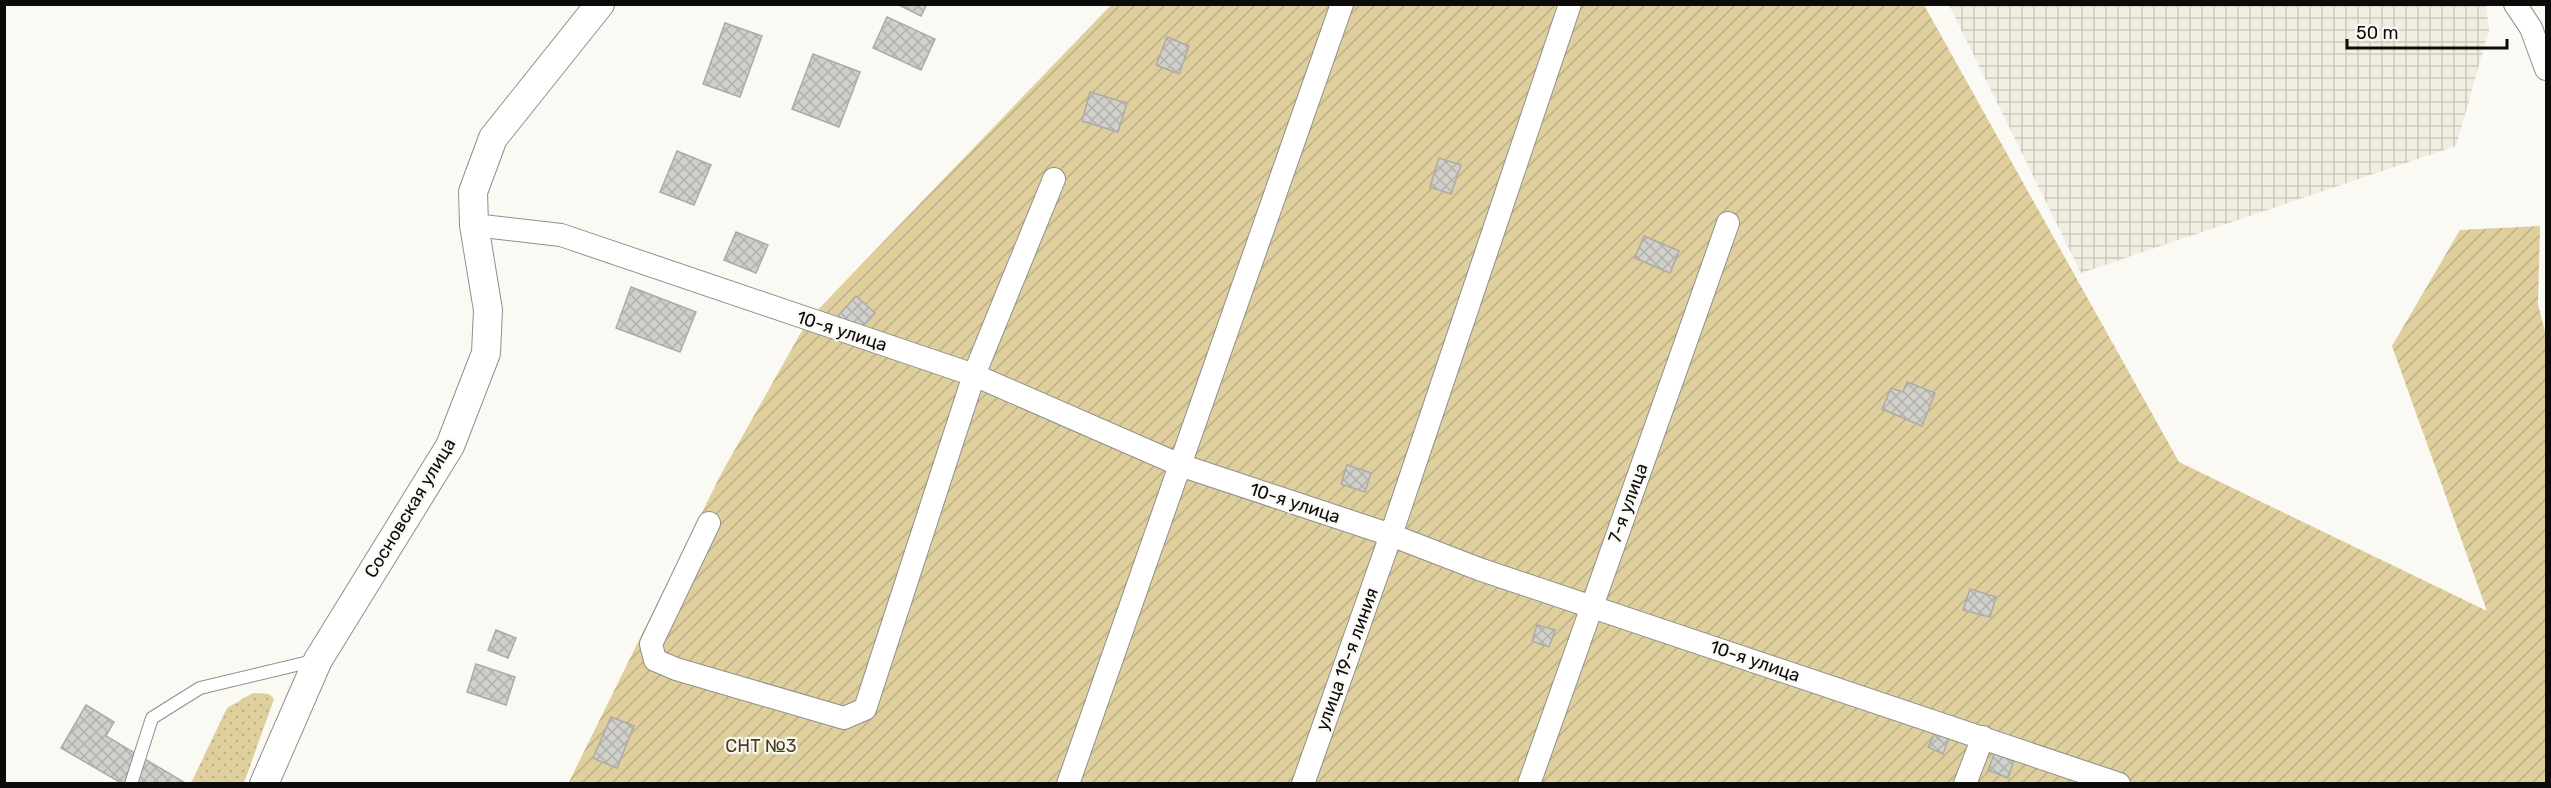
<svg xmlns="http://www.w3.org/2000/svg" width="2551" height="788" font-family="Rubik,sans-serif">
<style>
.industrial{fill:url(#industrial-grid)}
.grass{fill:url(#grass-dots)}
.garden{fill:url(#garden-furrows)}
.building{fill:url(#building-cross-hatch);stroke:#acaba6;stroke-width:1.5}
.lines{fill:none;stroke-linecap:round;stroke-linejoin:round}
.service-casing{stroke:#908f8a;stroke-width:14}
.minor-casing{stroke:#908f8a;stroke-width:24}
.tertiary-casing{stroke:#908f8a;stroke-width:30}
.service{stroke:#fff;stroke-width:12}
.minor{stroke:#fff;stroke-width:22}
.tertiary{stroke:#fff;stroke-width:28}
.labels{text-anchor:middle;stroke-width:4.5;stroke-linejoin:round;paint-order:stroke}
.street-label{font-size:18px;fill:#0c0b0a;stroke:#fbf9f4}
.park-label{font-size:18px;fill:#483e1a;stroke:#fbf9f4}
</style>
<defs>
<pattern id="industrial-grid" width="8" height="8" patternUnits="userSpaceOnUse" patternTransform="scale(1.5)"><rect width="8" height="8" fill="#f0ede1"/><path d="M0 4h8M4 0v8" fill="none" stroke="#cdcac0"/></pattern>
<pattern id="grass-dots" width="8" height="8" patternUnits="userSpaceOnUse" patternTransform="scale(1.5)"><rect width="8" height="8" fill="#decf9d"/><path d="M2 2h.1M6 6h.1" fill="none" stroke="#bdb086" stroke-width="1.8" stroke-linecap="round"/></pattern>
<pattern id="garden-furrows" width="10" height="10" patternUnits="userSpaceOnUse" patternTransform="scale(1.5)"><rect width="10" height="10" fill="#decf9d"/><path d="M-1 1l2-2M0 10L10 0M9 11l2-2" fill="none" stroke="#bdb086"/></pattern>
<pattern id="building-cross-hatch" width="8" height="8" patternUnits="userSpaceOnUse" patternTransform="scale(1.5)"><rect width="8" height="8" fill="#d0cfc9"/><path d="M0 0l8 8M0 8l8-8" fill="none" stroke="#b1b0ab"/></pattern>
</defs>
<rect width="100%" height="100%" fill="#fbf9f4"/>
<!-- industrial -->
<path class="industrial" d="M 2486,5 L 2489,30 L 2456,146 L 2081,273 L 1949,5 Z"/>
<!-- grass -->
<path class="grass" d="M 253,693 L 269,694 L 274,699 L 244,783 L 191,783 L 227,708 Z"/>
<!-- garden -->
<path class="garden" d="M 1111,5 L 1924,5 L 2179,462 L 2487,611 L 2392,346 L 2460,230 L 2540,226 L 2538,305 L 2546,335 L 2546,783 L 568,784 L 720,476 L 808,320 Z"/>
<!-- building -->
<path class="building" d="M 897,4 L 927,4 L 921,16 Z
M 887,17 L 935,39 L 921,70 L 873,48 Z
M 725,23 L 762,36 L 740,97 L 703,84 Z
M 1167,37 L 1189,46 L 1179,74 L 1156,65 Z
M 813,54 L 860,72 L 839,127 L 792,109 Z
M 1090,92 L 1127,103 L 1118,132 L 1082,121 Z
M 677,151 L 711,165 L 694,205 L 660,192 Z
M 1439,158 L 1461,165 L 1451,194 L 1430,187 Z
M 736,232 L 768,245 L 756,273 L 724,260 Z
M 1644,236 L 1679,251 L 1670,273 L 1635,258 Z
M 631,287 L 696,312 L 680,352 L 616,328 Z
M 856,296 L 875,313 L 857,333 L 838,316 Z
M 1907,382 L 1935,393 L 1922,426 L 1882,409 L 1891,388 L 1903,392 Z
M 1347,465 L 1371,473 L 1365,492 L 1341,484 Z
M 1970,589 L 1996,597 L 1990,617 L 1963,610 Z
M 1537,625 L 1555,630 L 1549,647 L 1532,641 Z
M 496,630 L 516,638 L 508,658 L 488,650 Z
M 476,664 L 515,677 L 506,705 L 467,692 Z
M 86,705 L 114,722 L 106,736 L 187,784 L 123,784 L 61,748 Z
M 611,717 L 634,726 L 617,768 L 593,758 Z
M 1935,733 L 1949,738 L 1943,754 L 1928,747 Z
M 1997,747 L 2016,754 L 2008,778 L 1988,770 Z"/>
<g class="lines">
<defs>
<path id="service" d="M 131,784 L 152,718 L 200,688 L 317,660"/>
<path id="minor" d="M 2515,4 L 2531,28 L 2546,69
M 474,225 L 561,235 L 974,375 L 1180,465 L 1391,535 L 1479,569 L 2119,784
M 709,523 L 651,644 L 655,660 L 676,669 L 844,718 L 865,709 L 974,375 L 1054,179
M 1068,784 L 1342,4
M 1303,784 L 1391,535 L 1570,4
M 1529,784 L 1728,223
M 1965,784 L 1983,737"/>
<path id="tertiary" d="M 264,784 L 318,660 L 450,446 L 486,353 L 488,310 L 474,225 L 473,192 L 493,138 L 600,4"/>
</defs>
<!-- service casing -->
<use href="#service" class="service-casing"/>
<!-- minor casing -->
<use href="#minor" class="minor-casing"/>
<!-- tertiary casing -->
<use href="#tertiary" class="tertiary-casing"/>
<!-- service -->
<use href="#service" class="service"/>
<!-- minor -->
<use href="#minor" class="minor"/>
<!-- tertiary -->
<use href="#tertiary" class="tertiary"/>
</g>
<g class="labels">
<!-- street labels -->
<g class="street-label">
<text transform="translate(842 331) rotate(18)" y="6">10-я улица</text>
<text transform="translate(1295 503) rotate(18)" y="6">10-я улица</text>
<text transform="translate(1628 503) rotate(-70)" y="6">7-я улица</text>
<text transform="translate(410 508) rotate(-59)" y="6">Сосновская улица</text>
<text transform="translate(1347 659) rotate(-70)" y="6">улица 19-я линия</text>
<text transform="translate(1755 661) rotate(19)" y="6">10-я улица</text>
</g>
<!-- park labels -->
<g class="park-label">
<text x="761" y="752">СНТ №3</text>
</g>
</g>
<!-- border -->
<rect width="2551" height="788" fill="none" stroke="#0c0b0a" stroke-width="12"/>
<!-- scale -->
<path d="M2347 39v9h160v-9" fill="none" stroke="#0c0b0a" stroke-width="3"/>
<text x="2356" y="39" font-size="18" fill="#0c0b0a" stroke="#fbf9f4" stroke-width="4.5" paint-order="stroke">50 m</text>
</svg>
